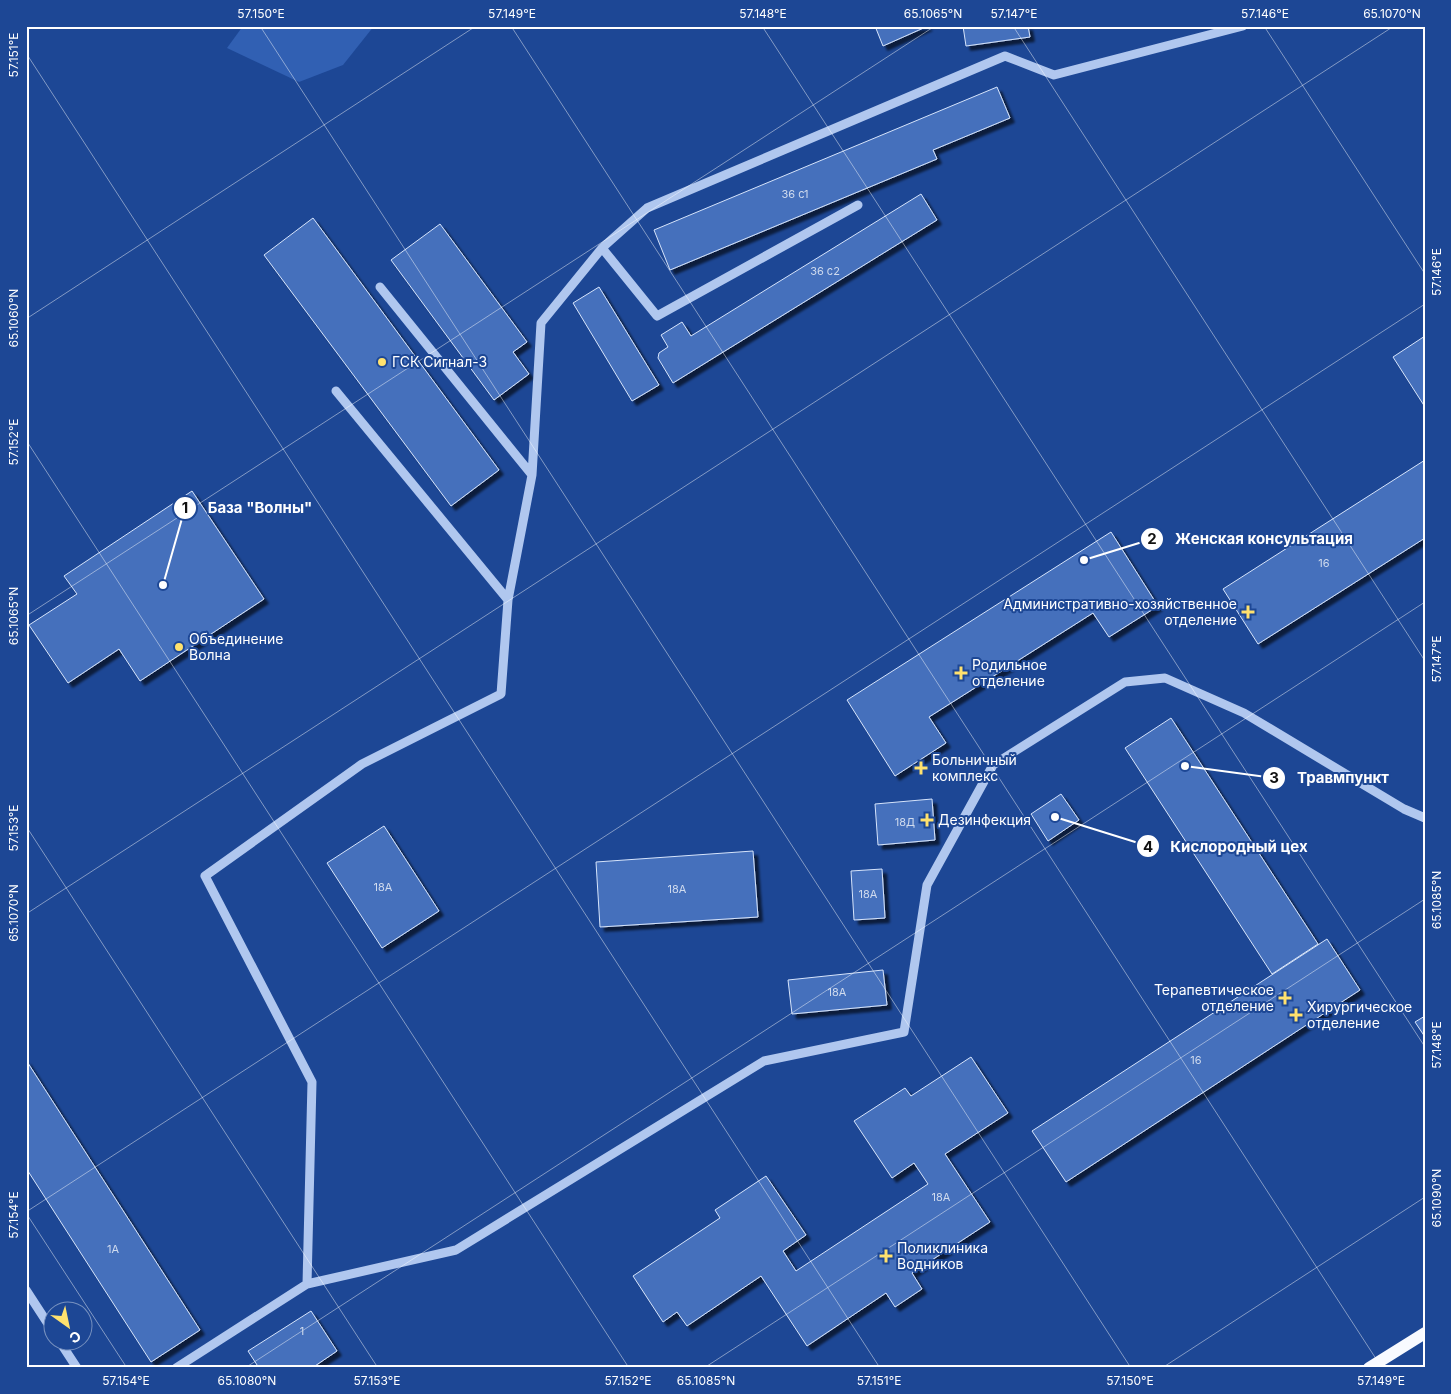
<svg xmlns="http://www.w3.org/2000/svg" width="1451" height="1394" font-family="Inter,sans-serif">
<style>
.green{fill:#3160b3}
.building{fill:#4570bc;stroke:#d6e4fb;filter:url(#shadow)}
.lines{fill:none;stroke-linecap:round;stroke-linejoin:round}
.minor{stroke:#b0c7ef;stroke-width:9}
.major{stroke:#f8faff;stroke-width:12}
.ticks{fill:none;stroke:#fff;stroke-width:1;stroke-opacity:0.45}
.poi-dot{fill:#ffe16e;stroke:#1d4795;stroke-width:2}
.labels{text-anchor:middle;stroke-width:4;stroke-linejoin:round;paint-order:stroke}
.number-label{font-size:11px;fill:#d0dbee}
.poi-label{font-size:14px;fill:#fff;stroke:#1d4795;text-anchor:start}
.leader{fill:none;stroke:#fff;stroke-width:2}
.callout-dot{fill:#fff;stroke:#1d4795;stroke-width:2}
.mark-label{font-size:15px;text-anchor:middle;font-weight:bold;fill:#111}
.callout-label{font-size:15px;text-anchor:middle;font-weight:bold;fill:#fff;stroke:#1d4795;stroke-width:4;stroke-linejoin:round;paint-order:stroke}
.neatline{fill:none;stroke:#fff;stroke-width:2}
.ticks-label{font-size:12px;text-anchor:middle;fill:#fff}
</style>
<defs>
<filter id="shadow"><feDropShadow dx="4.5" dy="4.5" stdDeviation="1" flood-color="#0009"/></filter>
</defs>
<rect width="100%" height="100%" fill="#1d4795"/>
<!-- green -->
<path class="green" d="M 243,26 L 374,26 L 343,65 L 299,82 L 227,48 Z"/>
<!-- building -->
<path class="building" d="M 875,26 L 928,26 L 883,46 Z
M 963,26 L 1028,26 L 1030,37 L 966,46 Z
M 997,87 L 1010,118 L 933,150 L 937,159 L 670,270 L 654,230 Z
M 921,194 L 937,220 L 673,383 L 658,358 L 659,353 L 668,347 L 661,335 L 682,322 L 691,336 Z
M 313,218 L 499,470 L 451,506 L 264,255 Z
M 440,224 L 527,342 L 513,352 L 529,374 L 494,400 L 391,260 Z
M 599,287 L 659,385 L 632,401 L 573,303 Z
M 1425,336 L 1425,407 L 1393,357 Z
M 1425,460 L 1425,538 L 1258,644 L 1223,589 Z
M 192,491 L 264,599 L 140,681 L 119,649 L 68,683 L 29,625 L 77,594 L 64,576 Z
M 1111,532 L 1158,606 L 1109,637 L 1093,613 L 929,717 L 946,743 L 895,776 L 847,700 Z
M 1171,718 L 1318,944 L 1272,974 L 1125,748 Z
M 1061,794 L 1079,820 L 1048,841 L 1031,814 Z
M 932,799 L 935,840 L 878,845 L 875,804 Z
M 384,826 L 439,911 L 382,948 L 327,863 Z
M 753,851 L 758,917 L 600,927 L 596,862 Z
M 882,869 L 885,918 L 854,920 L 851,871 Z
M 1327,939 L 1360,990 L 1066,1182 L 1032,1131 Z
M 883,970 L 887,1005 L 792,1014 L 788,980 Z
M 1425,1016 L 1425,1037 L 1415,1022 Z
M 971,1057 L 1008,1113 L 945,1154 L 990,1222 L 912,1273 L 922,1289 L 895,1307 L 886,1293 L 807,1346 L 761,1276 L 687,1326 L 677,1312 L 663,1322 L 633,1276 L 720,1218 L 715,1210 L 766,1176 L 806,1235 L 783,1251 L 796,1271 L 928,1184 L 914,1163 L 892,1178 L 854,1121 L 905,1088 L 911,1096 Z
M 26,1060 L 200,1330 L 151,1362 L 26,1168 Z
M 311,1311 L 337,1351 L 312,1368 L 259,1368 L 248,1351 Z"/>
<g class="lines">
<!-- minor -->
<path class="minor" d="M 602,248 L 657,316 L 858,205
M 380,287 L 532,475
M 336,391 L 508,600
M 307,1284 L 456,1250 L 764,1061 L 904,1032 L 927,885 L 993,765 L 1125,682 L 1165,678 L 1244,713 L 1404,809 L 1425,818
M 26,1290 L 52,1330
M 60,1342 L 77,1368
M 176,1368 L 307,1284 L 312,1082 L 205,876 L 362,764 L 501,694 L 508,600 L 532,475 L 541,323 L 602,248 L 647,208 L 1005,56 L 1054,75 L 1243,26"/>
<!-- major -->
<path class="major" d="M 1369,1368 L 1425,1333"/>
</g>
<!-- ticks -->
<path class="ticks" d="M 260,26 L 1131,1368M 511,26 L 1382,1368M 762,26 L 1425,1047M 1013,26 L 1425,661M 1264,26 L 1425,274M 26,53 L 880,1368M 26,319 L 476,26M 26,440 L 629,1368M 26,616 L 935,26M 26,826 L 378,1368M 26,914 L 1394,26M 26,1212 L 1425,304M 26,1213 L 127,1368M 245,1368 L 1425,602M 704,1368 L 1425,899M 1162,1368 L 1425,1197"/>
<!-- markers -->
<g class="poi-dot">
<circle cx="382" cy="362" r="5"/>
<path d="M1245.5 604.5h5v5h5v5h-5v5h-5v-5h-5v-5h5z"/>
<circle cx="179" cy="647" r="5"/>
<path d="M958.5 665.5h5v5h5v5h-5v5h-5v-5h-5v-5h5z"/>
<path d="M918.5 760.5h5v5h5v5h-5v5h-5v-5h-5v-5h5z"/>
<path d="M924.5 812.5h5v5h5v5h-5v5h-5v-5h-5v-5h5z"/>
<path d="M1282.5 990.5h5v5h5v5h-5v5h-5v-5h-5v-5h5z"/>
<path d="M1293.5 1007.5h5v5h5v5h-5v5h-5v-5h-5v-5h5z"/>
<path d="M883.5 1248.5h5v5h5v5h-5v5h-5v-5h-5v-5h5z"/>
</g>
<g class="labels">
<!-- number labels -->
<g class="number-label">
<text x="795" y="198">36 с1</text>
<text x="825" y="275">36 с2</text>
<text x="1324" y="567">16</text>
<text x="905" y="826">18Д</text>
<text x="383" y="891">18А</text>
<text x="677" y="893">18А</text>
<text x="868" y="898">18А</text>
<text x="837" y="996">18А</text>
<text x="1196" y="1064">16</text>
<text x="941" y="1201">18А</text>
<text x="113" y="1253">1А</text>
<text x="302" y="1335">1</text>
</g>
<!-- poi labels -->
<g class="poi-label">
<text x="392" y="367">ГСК Сигнал-3</text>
<text x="1237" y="609" text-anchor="end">Административно-хозяйственное<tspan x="1237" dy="16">отделение</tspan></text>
<text x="189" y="644">Объединение<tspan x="189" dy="16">Волна</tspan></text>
<text x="972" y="670">Родильное<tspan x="972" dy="16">отделение</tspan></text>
<text x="932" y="765">Больничный<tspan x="932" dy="16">комплекс</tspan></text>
<text x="938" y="825">Дезинфекция</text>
<text x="1274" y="995" text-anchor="end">Терапевтическое<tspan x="1274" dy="16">отделение</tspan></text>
<text x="1307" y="1012">Хирургическое<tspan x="1307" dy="16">отделение</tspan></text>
<text x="897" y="1253">Поликлиника<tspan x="897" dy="16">Водников</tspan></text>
</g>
</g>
<!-- callouts -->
<path class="leader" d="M163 585L185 508M1084 560L1152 539M1185 766L1274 778M1055 817L1148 846"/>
<g class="callout-dot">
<circle cx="163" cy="585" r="5"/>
<circle cx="1084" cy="560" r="5"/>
<circle cx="1185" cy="766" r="5"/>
<circle cx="1055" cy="817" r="5"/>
<circle cx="185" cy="508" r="12"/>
<circle cx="1152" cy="539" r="12"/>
<circle cx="1274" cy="778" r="12"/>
<circle cx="1148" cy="846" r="12"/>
</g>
<g class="mark-label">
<text x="185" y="513">1</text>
<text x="1152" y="544">2</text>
<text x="1274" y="783">3</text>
<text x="1148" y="852">4</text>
</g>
<g class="callout-label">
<text x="260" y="513">База "Волны"</text>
<text x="1264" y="544">Женская консультация</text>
<text x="1343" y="783">Травмпункт</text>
<text x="1239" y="852">Кислородный цех</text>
</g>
<!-- border -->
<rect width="1451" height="1394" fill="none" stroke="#1d4795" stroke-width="55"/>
<!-- north arrow -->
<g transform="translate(68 1326) rotate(147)"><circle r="24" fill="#1d4795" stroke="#7791bf"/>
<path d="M0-4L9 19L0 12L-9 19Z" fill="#ffe16e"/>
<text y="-8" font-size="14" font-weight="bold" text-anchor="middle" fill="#ffffff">С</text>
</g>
<rect x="28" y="28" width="1396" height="1338" class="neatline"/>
<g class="ticks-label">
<text x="261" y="18">57.150°E</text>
<text x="512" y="18">57.149°E</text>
<text x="763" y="18">57.148°E</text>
<text x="933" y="18">65.1065°N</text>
<text x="1014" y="18">57.147°E</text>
<text x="1265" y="18">57.146°E</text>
<text x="1392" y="18">65.1070°N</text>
<text transform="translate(14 55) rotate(-90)" y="4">57.151°E</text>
<text transform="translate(1437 272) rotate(-90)" y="4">57.146°E</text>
<text transform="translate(14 318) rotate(-90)" y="4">65.1060°N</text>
<text transform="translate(14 442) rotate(-90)" y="4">57.152°E</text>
<text transform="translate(14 616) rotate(-90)" y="4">65.1065°N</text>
<text transform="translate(1437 659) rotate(-90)" y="4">57.147°E</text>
<text transform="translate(14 828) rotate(-90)" y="4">57.153°E</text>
<text transform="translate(1437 900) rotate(-90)" y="4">65.1085°N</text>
<text transform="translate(14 913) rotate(-90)" y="4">65.1070°N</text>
<text transform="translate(1437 1045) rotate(-90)" y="4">57.148°E</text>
<text transform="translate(1437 1198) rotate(-90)" y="4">65.1090°N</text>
<text transform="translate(14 1215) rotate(-90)" y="4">57.154°E</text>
<text x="126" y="1385">57.154°E</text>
<text x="247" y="1385">65.1080°N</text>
<text x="377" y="1385">57.153°E</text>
<text x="628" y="1385">57.152°E</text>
<text x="706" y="1385">65.1085°N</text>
<text x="879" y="1385">57.151°E</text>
<text x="1130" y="1385">57.150°E</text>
<text x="1381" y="1385">57.149°E</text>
</g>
</svg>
